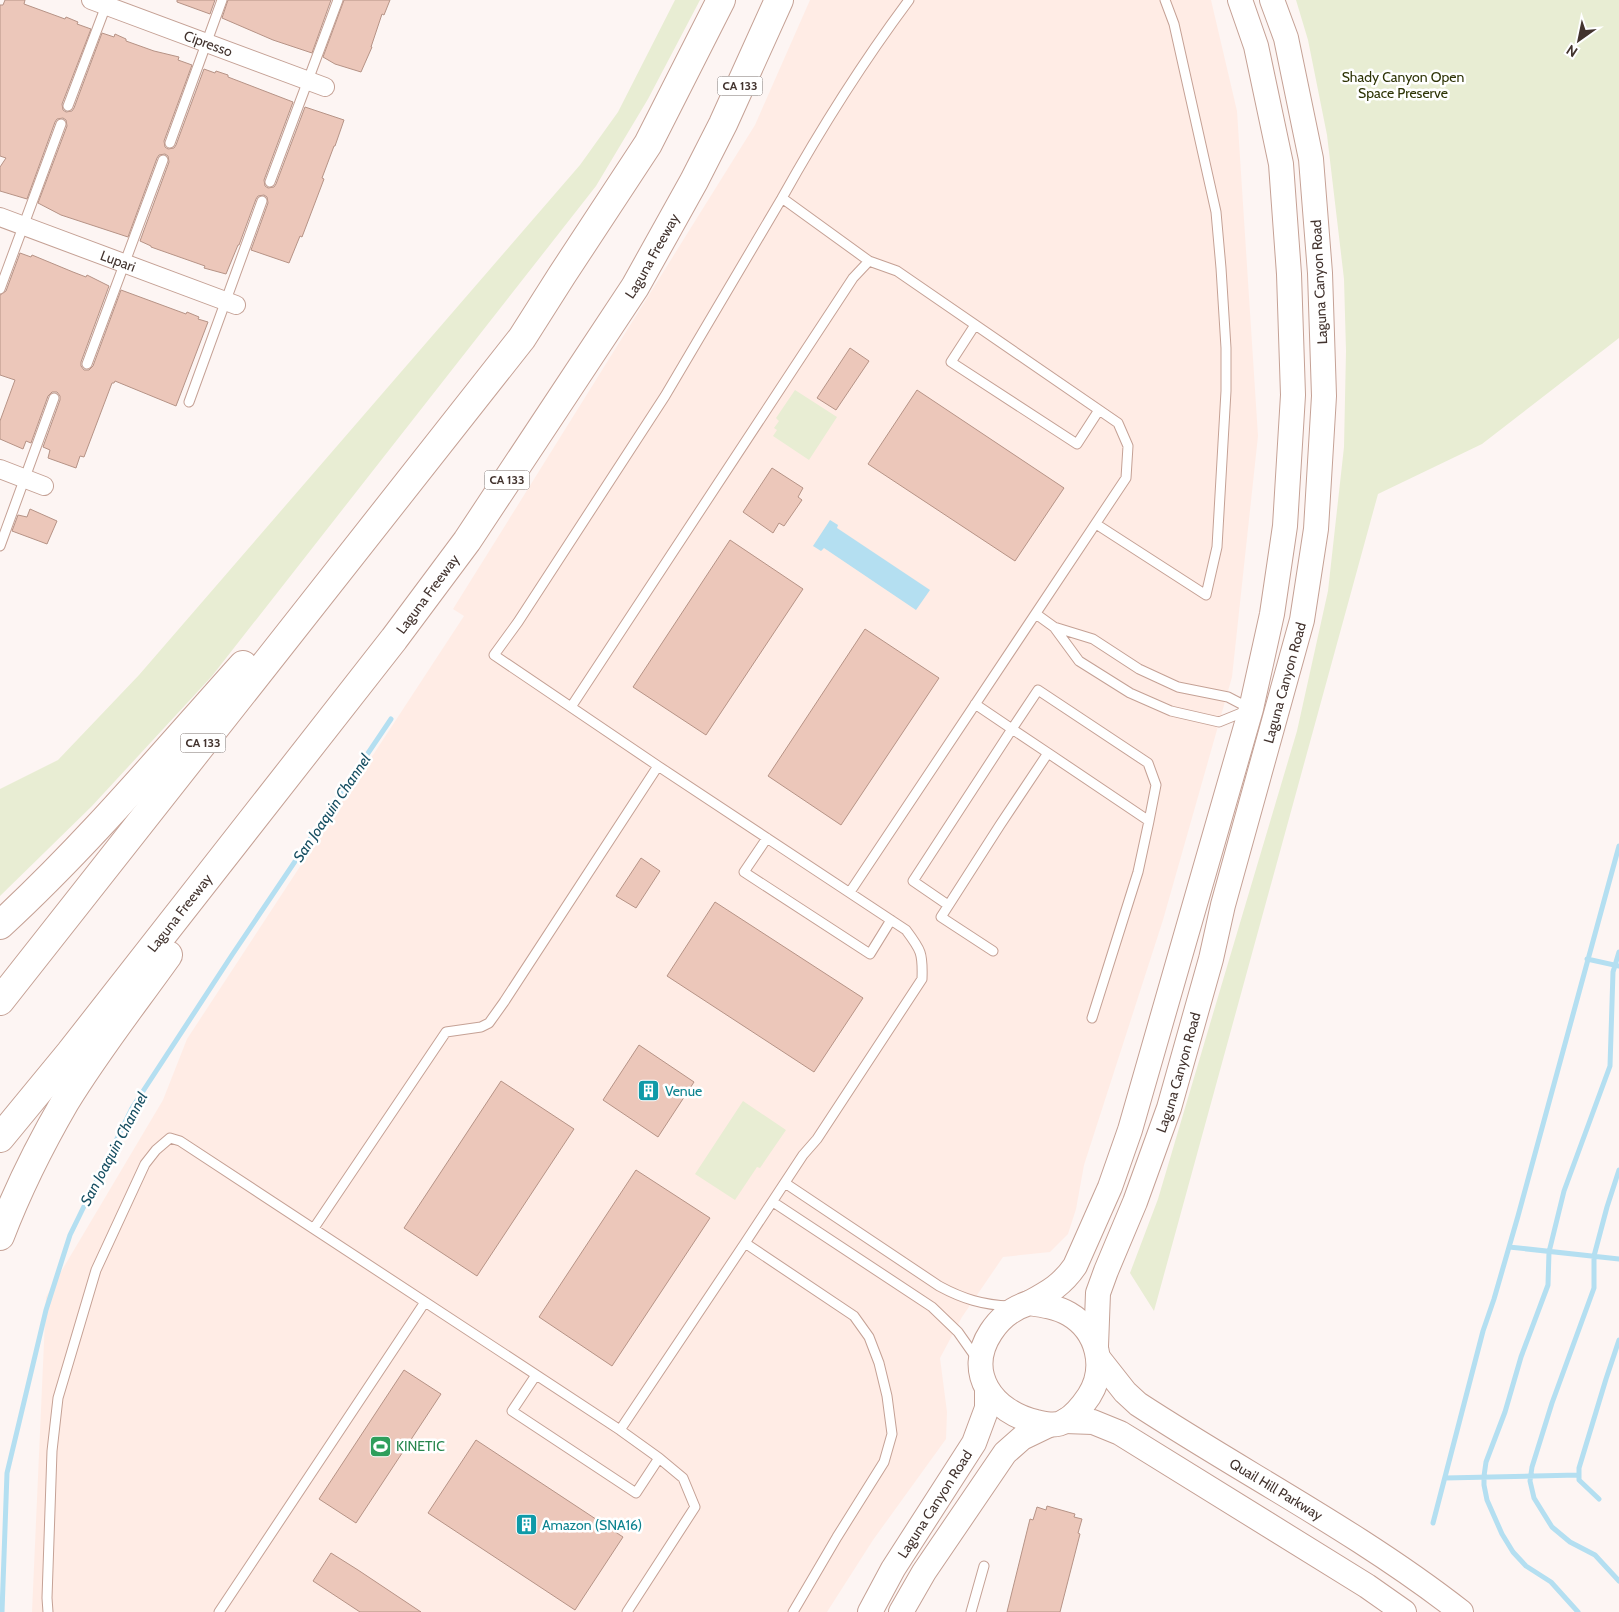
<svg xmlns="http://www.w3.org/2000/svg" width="1619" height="1612" font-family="Cabin,sans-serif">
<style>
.built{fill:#ffece5}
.green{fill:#e8edd3}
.water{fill:#b4dff1}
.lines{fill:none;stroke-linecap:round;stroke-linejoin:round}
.stream{stroke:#b4dff1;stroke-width:5}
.building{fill:#ecc7ba;stroke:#b69386}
.service-casing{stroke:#c5a195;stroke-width:11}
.minor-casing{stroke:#c5a195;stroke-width:20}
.secondary-casing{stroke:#c5a195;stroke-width:26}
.motorway-casing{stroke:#c5a195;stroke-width:30}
.service{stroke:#fff;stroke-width:9}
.minor{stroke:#fff;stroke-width:18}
.secondary{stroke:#fff;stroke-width:24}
.motorway{stroke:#fff;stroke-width:28}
.labels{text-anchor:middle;stroke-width:5;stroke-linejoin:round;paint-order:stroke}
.shield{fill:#fff;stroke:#7b706d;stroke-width:1}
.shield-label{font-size:12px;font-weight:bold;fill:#42332e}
.street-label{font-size:14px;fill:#42332e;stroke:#fff}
.park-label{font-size:14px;fill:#2e3406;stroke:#fff}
.culture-label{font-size:14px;fill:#0d838f;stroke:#fff;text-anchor:start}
.leisure-label{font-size:14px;fill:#27864d;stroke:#fff;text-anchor:start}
.water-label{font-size:15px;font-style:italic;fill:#174f62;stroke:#fff}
</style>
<rect width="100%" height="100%" fill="#fdf5f3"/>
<!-- built -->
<path class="built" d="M 810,0 L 1211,0 L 1237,111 L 1258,436 L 1232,677 L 1163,920 L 1084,1165 L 1076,1209 L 1068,1234 L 1050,1252 L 1003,1257 L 962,1317 L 940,1358 L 947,1412 L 946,1439 L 873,1540 L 827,1612 L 32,1612 L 46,1297 L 163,1100 L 187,1039 L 464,616 L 453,609 L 755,125 Z"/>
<!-- green -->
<path class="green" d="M 675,0 L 700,0 L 648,99 L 596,186 L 212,676 L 92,806 L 0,896 L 0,789 L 58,760 L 139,675 L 580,165 L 618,112 Z
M 1296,0 L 1619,0 L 1619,338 L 1482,444 L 1378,494 L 1154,1311 L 1130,1273 L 1158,1199 L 1297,731 L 1328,591 L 1344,447 L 1346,351 L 1344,279 L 1327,135 L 1308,40 Z
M 795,390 L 837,417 L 809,460 L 773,436 L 777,430 L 774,428 L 779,421 L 776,418 Z
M 743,1101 L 786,1130 L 760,1168 L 757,1167 L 735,1200 L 695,1174 Z"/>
<!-- water -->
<path class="water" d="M 830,520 L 838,525 L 837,528 L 930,590 L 916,610 L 824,548 L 821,551 L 813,546 Z"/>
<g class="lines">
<!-- stream -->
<path class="stream" d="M 1587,959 L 1619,966
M 1619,1170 L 1607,1207 L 1594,1256 L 1594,1288 L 1552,1403 L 1532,1467 L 1530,1481 L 1534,1498 L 1552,1527 L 1570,1542 L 1595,1555 L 1619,1581
M 1509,1247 L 1619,1259
M 1445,1478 L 1578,1475
M 1599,1499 L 1579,1480 L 1579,1468 L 1606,1379 L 1619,1340
M 1433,1523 L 1483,1331 L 1494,1299 L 1518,1216 L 1619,846
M 2,1612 L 7,1473 L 46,1310 L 70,1235 L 132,1108 L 232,955 L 391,719
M 1578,1612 L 1551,1582 L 1526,1566 L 1513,1552 L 1502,1534 L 1487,1500 L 1484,1485 L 1484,1476 L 1486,1462 L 1505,1412 L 1521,1357 L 1548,1285 L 1549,1252 L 1564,1191 L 1610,1066 L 1613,972 L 1619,952"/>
</g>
<!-- building -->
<path class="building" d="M 5,0 L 25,0 L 24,4 L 65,19 L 66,17 L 78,22 L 77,24 L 91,29 L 62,104 L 63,110 L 66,112 L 72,111 L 74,108 L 102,33 L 114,37 L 115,34 L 126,39 L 126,41 L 154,51 L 179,57 L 178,60 L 192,65 L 164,141 L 165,147 L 168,149 L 174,148 L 176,145 L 204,69 L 215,73 L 216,71 L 228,75 L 228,77 L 293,102 L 264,180 L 265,186 L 268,188 L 274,187 L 276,184 L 305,107 L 344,120 L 335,146 L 334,146 L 322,178 L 324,179 L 302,237 L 300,236 L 289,263 L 251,250 L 268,203 L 267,197 L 264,195 L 258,196 L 256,199 L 239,245 L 238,245 L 226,274 L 204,268 L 205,266 L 151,247 L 151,246 L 140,241 L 169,162 L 168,156 L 165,154 L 159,155 L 157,158 L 128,237 L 61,215 L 38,203 L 67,126 L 66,120 L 63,118 L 57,119 L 55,122 L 27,199 L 0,191 L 0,167 L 6,158 L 0,156 L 0,5 L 3,5 Z
M 177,0 L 215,0 L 210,14 L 177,2 Z
M 228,0 L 331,0 L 312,53 L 273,40 L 222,18 Z
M 344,0 L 390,0 L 384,15 L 382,14 L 371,47 L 372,47 L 361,72 L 335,64 L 323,57 Z
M 20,253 L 31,257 L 32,255 L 73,272 L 86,277 L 87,275 L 109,286 L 81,362 L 81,366 L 84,370 L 89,370 L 93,366 L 121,290 L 186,314 L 187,312 L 199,317 L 198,319 L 208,322 L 176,406 L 115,381 L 114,383 L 112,383 L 84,457 L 80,456 L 76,468 L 48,458 L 50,450 L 43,447 L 60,400 L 60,396 L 57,392 L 52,392 L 48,396 L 31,443 L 26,441 L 23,449 L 0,439 L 0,421 L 15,380 L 0,375 L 0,295 L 6,291 Z
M 850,348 L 869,361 L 836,410 L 817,398 Z
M 917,390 L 1064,488 L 1015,561 L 868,464 Z
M 772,468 L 803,488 L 798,497 L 802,500 L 784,526 L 779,523 L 773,533 L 743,512 Z
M 30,509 L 57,521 L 47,544 L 12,531 L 18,515 L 27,517 Z
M 730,540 L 803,589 L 706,735 L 633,687 Z
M 865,629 L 939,678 L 841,825 L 768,776 Z
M 641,858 L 660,871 L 636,908 L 616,896 Z
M 715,902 L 863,998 L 814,1072 L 667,976 Z
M 639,1045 L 694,1082 L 658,1137 L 603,1100 Z
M 501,1081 L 574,1129 L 477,1276 L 404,1228 Z
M 636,1170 L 710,1218 L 612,1366 L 539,1317 Z
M 404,1370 L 441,1394 L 356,1523 L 319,1499 Z
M 476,1440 L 623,1537 L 575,1610 L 428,1513 Z
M 1047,1506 L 1075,1514 L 1074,1517 L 1082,1519 L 1078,1533 L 1080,1534 L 1060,1612 L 1007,1612 L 1030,1519 L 1033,1520 L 1037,1507 L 1046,1510 Z
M 331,1553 L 358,1570 L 421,1612 L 360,1612 L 313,1581 Z"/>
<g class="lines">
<defs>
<path id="service" d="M 68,106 L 107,3
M 170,143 L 222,0
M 270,182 L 338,0
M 869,261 L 782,198 C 820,130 862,63 909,0
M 0,289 L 61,124
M 975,325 L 951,362 L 1077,444 L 1099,410
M 87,364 L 163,160
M 189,402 L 262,201
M 1096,524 L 1206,595 L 1217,547 L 1226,391 L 1226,348 L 1221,268 L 1216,212 L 1212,194 L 1174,24 L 1165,0
M 0,546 L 54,398
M 1036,614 L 1054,627
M 1054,627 L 1093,639 L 1139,669 L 1178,687 L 1228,697 L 1251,709 L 1219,722 L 1171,711 L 1130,693 L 1079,661 Z
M 571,707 L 853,278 L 869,261 L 897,271 L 1118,423 L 1128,446 L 1126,478 L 850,892
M 658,766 L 494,655 L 518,622 L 665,396 L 782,198
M 767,838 L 744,872 L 870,954 L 891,920
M 948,905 L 913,881 L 1012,729 L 975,704
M 993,951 L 941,917 L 1000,825 L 1048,753 L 1149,821 L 1156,785 L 1148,763 L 1038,690 L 1012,729 L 1048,753
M 1092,1018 L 1138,872 L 1149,821
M 785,1183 L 939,1286 C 963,1299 983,1305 1010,1306
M 773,1202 L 932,1307 L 958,1332 L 977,1359
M 314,1228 L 446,1032 L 481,1027 L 489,1023 L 504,1002 L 658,766 L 906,930 C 921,950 923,953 922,979 L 817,1139 L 803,1155 L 745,1243
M 536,1375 L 512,1411 L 636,1493 L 659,1458
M 620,1430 L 745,1243 L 854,1316 L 869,1337 L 879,1363 L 887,1396 L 892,1434 L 884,1462 L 837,1537 L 793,1612
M 48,1612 L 47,1598 L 52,1451 L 58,1398 L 96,1270 L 145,1164 L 156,1150 L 170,1138 L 180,1141 L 620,1430 L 659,1458 L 683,1478 L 695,1507 L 627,1612
M 219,1612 L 425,1302
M 971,1612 L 984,1566"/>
<g id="minor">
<path id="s1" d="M 91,0 L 325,87"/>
<path id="s2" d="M 0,217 L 236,305"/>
<path d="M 0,469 L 44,486"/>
</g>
<g id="secondary">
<path d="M 1029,1303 C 1049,1292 1062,1285 1075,1266 L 1110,1187 L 1130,1130 L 1251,709 L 1272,614 L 1285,526 L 1293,395 L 1289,274 L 1281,164 L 1256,46 L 1240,0"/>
<path d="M 1029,1303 C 1043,1305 1057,1307 1069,1314 C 1098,1331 1107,1368 1089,1396 C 1083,1405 1074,1416 1065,1421 C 1056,1427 1046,1424 1036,1422 C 993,1412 964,1373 991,1332 C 1000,1318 1013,1308 1029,1303 Z"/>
<path id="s3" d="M 1096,1346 L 1098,1293 L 1106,1271 L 1135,1202 L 1169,1108 L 1211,959 L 1223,905 L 1302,620 L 1316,529 L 1324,396 L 1320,273 L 1311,159 L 1286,38 L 1272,0"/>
<path id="s4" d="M 1099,1359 L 1125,1392 L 1138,1404 C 1245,1474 1360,1533 1461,1612"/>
<path d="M 1065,1421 L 1093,1422 L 1120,1433 L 1367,1586 L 1404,1612"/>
<path id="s5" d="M 870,1612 L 893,1569 L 974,1443 L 987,1408 L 987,1391"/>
<path d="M 901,1612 L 924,1572 L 1005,1453 L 1022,1438 L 1049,1425"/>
</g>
<g id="motorway">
<path d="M 0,925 C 87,845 164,753 243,665"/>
<path d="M 0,1001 L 522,338 L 562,275 L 648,144 L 721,0"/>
<path id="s6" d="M 0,1138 L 70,1053 L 394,639 L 467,541 L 635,287 L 694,181 L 723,124 L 779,0"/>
<path d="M 0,1236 C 18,1189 40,1145 65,1102 C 96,1051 133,1004 168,955"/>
</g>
</defs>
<!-- service casing -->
<use href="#service" class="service-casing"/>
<!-- minor casing -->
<use href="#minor" class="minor-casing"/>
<!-- secondary casing -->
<use href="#secondary" class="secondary-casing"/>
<!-- motorway casing -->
<use href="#motorway" class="motorway-casing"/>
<!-- service -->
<use href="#service" class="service"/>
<!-- minor -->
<use href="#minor" class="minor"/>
<!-- secondary -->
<use href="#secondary" class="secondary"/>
<!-- motorway -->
<use href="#motorway" class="motorway"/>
</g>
<!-- icons -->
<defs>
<symbol id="building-square" viewBox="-11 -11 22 22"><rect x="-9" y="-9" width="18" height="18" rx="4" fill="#0f9aa8" stroke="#fff"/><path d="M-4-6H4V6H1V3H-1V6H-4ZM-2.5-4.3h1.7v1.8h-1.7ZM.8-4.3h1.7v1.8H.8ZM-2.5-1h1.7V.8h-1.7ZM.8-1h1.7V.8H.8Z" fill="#fff"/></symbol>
<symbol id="stadium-square" viewBox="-11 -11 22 22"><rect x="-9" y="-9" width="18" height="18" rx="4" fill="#2e9e5b" stroke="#fff"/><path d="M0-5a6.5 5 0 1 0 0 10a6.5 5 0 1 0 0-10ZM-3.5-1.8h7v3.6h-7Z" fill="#fff"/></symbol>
</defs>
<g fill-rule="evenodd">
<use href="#building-square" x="636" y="1078" width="25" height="25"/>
<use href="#stadium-square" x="368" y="1434" width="25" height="25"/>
<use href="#building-square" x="514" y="1512" width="25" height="25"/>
</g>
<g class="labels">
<!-- shield labels -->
<g class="shield">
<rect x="717.5" y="76.5" width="45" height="19" rx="4"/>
<rect x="484.5" y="470.5" width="45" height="19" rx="4"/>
<rect x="180.5" y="733.5" width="45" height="19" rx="4"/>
</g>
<g class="shield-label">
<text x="740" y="90">CA 133</text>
<text x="507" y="484">CA 133</text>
<text x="203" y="747">CA 133</text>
</g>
<!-- street labels -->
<g class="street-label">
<text dy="5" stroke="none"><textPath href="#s1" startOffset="125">Cipresso</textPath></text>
<text dy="5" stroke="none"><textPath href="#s6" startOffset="1098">Laguna Freeway</textPath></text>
<text dy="5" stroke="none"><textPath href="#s2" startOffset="126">Lupari</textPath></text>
<text transform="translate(1319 282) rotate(-93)" y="5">Laguna Canyon Road</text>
<text dy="5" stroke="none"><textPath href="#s6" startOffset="692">Laguna Freeway</textPath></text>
<text dy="5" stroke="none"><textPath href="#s3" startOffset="692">Laguna Canyon Road</textPath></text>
<text dy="5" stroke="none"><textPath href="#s6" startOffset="288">Laguna Freeway</textPath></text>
<text dy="5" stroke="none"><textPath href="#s3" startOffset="288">Laguna Canyon Road</textPath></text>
<text dy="5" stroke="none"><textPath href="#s4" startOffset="222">Quail Hill Parkway</textPath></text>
<text dy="5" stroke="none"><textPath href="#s5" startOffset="126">Laguna Canyon Road</textPath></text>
</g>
<!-- park labels -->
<g class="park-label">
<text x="1403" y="82">Shady Canyon Open<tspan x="1403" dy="16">Space Preserve</tspan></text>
</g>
<!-- culture labels -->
<g class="culture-label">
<text x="665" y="1096">Venue</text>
<text x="542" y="1530">Amazon (SNA16)</text>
</g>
<!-- leisure labels -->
<g class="leisure-label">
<text x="396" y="1451">KINETIC</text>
</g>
<!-- water labels -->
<g class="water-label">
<text transform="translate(332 808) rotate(-56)" y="5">San Joaquin Channel</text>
<text transform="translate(114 1149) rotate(-62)" y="5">San Joaquin Channel</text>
</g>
</g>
<!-- north arrow -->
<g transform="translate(1579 40) rotate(213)" stroke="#ffffff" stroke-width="4" paint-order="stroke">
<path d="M0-4L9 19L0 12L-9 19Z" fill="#42332e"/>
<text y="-8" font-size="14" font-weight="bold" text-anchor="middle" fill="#42332e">N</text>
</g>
</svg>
